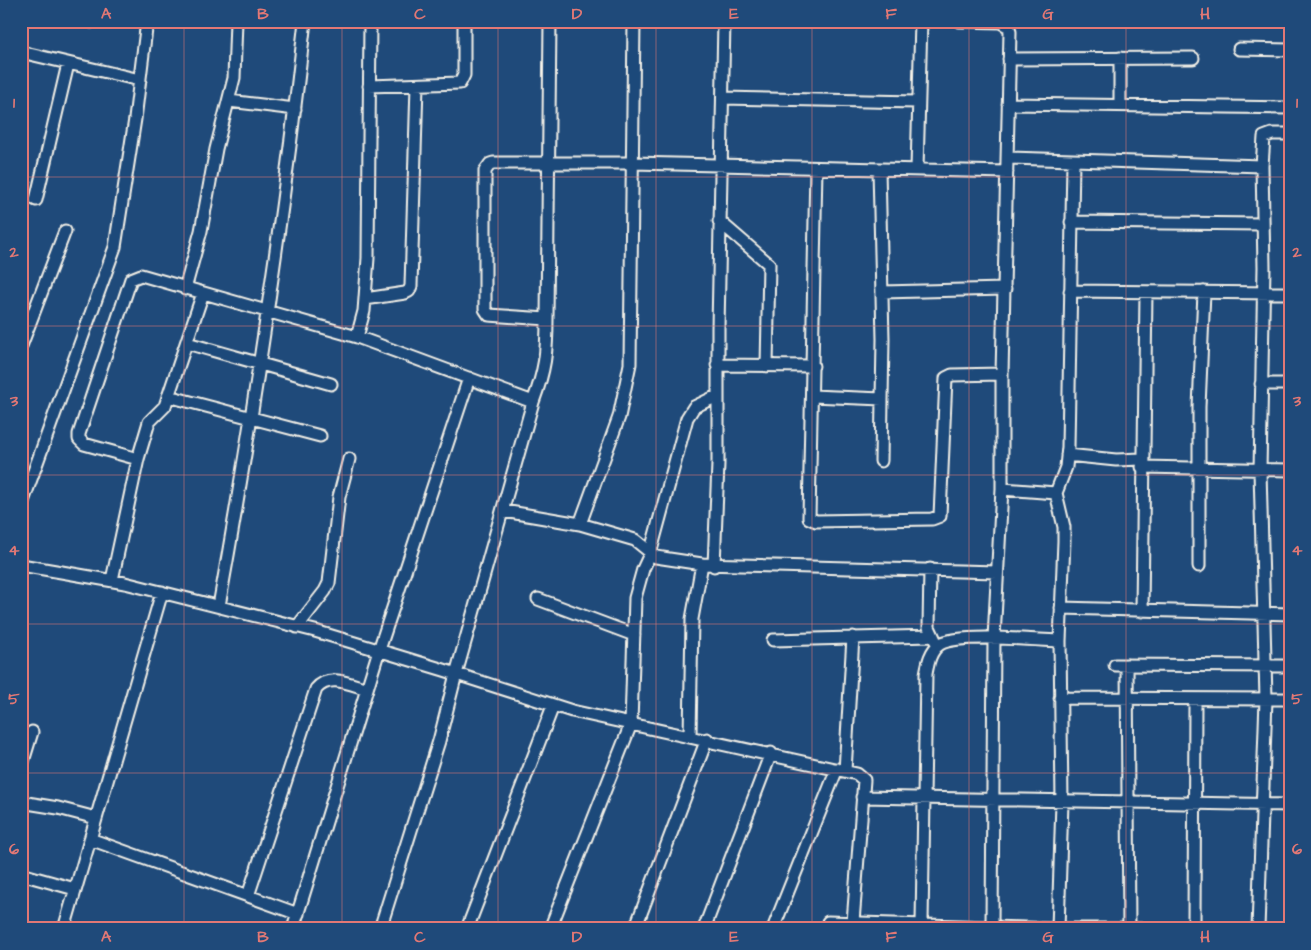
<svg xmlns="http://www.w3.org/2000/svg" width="1311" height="950" font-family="'Architects Daughter',sans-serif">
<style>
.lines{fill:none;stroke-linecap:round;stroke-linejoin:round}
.minor-casing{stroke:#f4f1e8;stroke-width:15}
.minor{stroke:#1f4a7a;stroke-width:11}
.grid{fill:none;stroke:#e27875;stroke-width:1;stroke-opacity:0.55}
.neatline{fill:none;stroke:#e27875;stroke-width:2}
.grid-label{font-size:16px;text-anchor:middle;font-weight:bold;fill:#e27875}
</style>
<rect width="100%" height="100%" fill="#1f4a7a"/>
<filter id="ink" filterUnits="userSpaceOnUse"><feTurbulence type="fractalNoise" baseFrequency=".02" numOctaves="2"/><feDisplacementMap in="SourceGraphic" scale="10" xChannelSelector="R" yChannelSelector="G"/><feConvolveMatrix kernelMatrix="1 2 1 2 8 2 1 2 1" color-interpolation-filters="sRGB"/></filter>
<g filter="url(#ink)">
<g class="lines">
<defs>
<path id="minor" d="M 88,21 L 91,22
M 550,21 L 547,319 L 489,315 L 485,309 L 485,171 L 490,164 L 493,163 L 633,163 L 1007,172
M 959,21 L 1000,22 L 1009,27 L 1010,32 L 1002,374 L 1002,489 L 994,638 L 992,926
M 1239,49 L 1290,50
M 21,52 L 140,80
M 1120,58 L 1120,104
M 1009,59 L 1193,58
M 369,86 L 460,83 L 464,75 L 464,21
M 723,98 L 917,102
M 229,101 L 295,109
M 1008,104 L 1290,108
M 1007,158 L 1262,166
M 816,168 L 809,518 L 816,521 L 932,519 L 940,516 L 946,378 L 952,375 L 1002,374
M 879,169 L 883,339 L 881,461
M 917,169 L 921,21
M 36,200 L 68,64
M 719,221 L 769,264 L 767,366
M 1071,222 L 1262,224
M 185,289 L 201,231 L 216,149 L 234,78 L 236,21
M 1070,291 L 1290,293
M 882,292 L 1005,289
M 365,299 L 405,293 L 409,291 L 411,286 L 417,85
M 357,337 L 364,311 L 368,258 L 370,21
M 187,343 L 331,384
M 21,346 L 65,231
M 717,365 L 813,366
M 1261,384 L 1290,384
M 168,396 L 320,436
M 812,396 L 882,399
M 1067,455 L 1116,460 L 1142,459
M 138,459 L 84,444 L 79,439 L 79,434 L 131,279 L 141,275 L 357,337 L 533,402
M 1142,467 L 1290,470
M 1002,489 L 1056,493
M 21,507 L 115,247 L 135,119 L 147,21
M 504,511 L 580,524 L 635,540 L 656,557 L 702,564 L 997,572
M 580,524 L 619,417 L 630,364 L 634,21
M 21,565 L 125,583 L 315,631 L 444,670 L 572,711 L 857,774 L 864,780 L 853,922
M 714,566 L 718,464 L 718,328 L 724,21
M 1199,566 L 1199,407 L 1204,292
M 930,569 L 929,627 L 935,640
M 112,580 L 138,459 L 149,422 L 165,406 L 203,293
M 538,599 L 634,635
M 219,606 C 254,412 283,217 305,21
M 1061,608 L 1290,614
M 1142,611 L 1146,292
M 297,627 L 325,591 L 329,583 L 339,497 L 349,459
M 773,640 L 932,636
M 1115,665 L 1290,666
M 1127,665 L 1129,928
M 1060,698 L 1290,699
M 690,736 L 692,619 L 702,564
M 21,768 L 32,732
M 845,771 L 853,637
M 862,797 L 1290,805
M 21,802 L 58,808 L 96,818
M 90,839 L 298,914
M 21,874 L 75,889
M 248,896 L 316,689 C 329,673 350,684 367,689
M 828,922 L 1057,929
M 922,923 L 926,674 C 928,663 930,651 940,644 C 958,633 1036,640 1060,641
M 64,929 L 162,592
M 293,929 L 379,650 L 469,378
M 380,929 L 439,741 L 456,674 L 533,402 C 545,370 547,353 547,319
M 467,929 L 553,706
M 550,929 L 631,724 L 635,598 L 643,569 L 650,554 L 687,418 L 694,407 L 717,396
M 635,929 L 707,739
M 704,929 L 771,753
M 773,929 L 837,769
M 1058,929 L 1062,802 L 1060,641 L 1064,541 L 1064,527 L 1056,493 L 1066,467 L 1068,447 L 1073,161
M 1059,929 L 1141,929
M 1194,929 L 1195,700
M 1258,929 L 1266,699 L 1260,470 L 1264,267 L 1262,166 L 1264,137 L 1272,134 L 1290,134"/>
</defs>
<!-- minor casing -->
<use href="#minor" class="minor-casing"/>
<!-- minor -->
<use href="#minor" class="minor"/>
</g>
</g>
<!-- grid -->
<path class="grid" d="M 184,21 L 184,929M 342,21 L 342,929M 498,21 L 498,929M 656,21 L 656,929M 812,21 L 812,929M 969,21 L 969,929M 1126,21 L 1126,929M 21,177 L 1290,177M 21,326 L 1290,326M 21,475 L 1290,475M 21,624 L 1290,624M 21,773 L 1290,773"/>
<!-- margin -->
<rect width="1311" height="950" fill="none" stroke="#1f4a7a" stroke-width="55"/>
<rect x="28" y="28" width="1256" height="894" class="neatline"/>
<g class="grid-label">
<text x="106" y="19">A</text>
<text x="263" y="19">B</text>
<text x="420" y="19">C</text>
<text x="577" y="19">D</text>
<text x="734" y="19">E</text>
<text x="891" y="19">F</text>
<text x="1048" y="19">G</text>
<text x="1205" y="19">H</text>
<text x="14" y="108">1</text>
<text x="1297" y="108">1</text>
<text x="14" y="257">2</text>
<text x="1297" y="257">2</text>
<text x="14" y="406">3</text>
<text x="1297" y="406">3</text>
<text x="14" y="555">4</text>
<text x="1297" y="555">4</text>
<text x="14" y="704">5</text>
<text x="1297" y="704">5</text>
<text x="14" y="854">6</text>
<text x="1297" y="854">6</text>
<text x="106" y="942">A</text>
<text x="263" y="942">B</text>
<text x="420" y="942">C</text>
<text x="577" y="942">D</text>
<text x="734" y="942">E</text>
<text x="891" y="942">F</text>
<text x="1048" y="942">G</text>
<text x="1205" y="942">H</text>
</g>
</svg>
